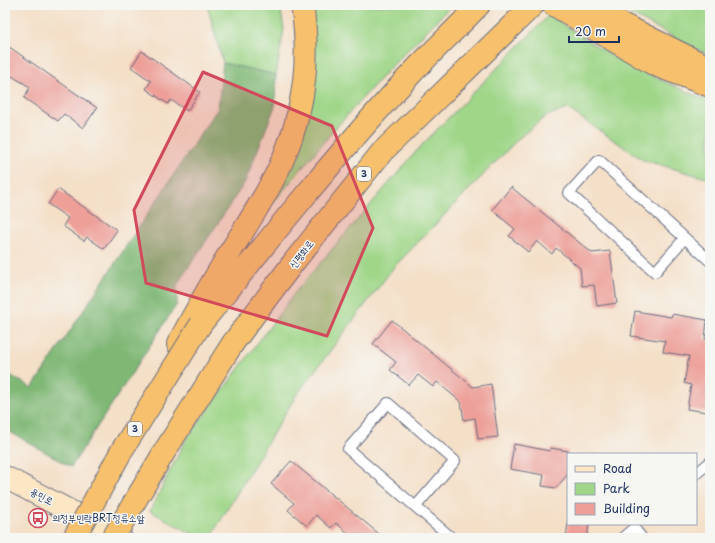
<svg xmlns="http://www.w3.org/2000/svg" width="715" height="543" font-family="'Playpen Sans','Poor Story',sans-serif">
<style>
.green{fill:#9fd688;stroke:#5d8273}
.forest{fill:#7fb774;stroke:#4d7369}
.building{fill:#ed9f98}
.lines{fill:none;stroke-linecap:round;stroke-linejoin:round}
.lane-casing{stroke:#676d83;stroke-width:12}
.secondary-casing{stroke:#676d83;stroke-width:24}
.highway-casing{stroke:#676d83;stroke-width:24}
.lane{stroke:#fff;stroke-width:10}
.secondary{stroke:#fce6c4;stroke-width:22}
.highway{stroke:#f7c06c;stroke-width:22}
.highway-bridge-casing{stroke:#676d83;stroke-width:24;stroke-linecap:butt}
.highway-bridge{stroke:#f7c06c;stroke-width:22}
.marked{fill:#d1495b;fill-opacity:0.2;stroke:#d1495b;stroke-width:3;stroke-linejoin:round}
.labels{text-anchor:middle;stroke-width:3;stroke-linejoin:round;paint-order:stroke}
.shield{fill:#f6f6f2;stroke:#5d6b8a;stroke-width:1}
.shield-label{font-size:9px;font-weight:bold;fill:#1b2f5e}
.street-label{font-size:10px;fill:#1b2f5e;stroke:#f6f6f2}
.poi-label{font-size:10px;fill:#1b2f5e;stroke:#f6f6f2;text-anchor:start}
</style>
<rect width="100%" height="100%" fill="#f6f6f2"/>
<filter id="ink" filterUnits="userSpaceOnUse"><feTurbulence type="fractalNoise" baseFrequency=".025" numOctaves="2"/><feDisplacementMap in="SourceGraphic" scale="8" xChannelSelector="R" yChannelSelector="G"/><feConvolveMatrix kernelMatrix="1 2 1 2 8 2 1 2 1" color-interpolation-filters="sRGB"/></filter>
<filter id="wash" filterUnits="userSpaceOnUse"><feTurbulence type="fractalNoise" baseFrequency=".012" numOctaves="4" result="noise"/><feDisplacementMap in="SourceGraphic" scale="16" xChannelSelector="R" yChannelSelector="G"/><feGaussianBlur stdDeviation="0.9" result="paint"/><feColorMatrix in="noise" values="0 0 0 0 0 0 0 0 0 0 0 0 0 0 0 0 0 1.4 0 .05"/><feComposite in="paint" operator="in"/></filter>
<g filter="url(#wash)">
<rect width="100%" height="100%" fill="#f4dfc7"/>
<!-- green -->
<path class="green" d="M 207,5 L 280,5 L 284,29 L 276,75 L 223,63 Z
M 309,5 L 452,5 L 388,70 L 332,132 L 263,215 L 301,127 Z
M 613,5 L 710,5 L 710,56 Z
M 549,15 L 621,62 L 710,102 L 710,179 L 643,160 L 568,109 L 546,116 L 519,138 L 394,267 L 295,397 L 210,538 L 200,538 L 150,511 L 185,441 L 297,290 L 420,147 Z"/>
<!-- forest -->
<path class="forest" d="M 223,63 L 276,75 L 275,106 L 245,182 L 177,285 L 177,304 L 71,467 L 5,429 L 5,372 L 32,388 L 218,108 Z"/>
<g id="blocks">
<!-- building -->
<path class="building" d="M 5,44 L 97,108 L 83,128 L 64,114 L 58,121 L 24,98 L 30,87 L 5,72 Z
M 142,51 L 200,92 L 187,111 L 171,100 L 168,104 L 146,89 L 151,81 L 131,67 Z
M 511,187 L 592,253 L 610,251 L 617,303 L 597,306 L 594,285 L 582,286 L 580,268 L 556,248 L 552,254 L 537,241 L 528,252 L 509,236 L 515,229 L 492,210 Z
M 58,189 L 117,230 L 104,249 L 87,237 L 84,241 L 63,226 L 68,218 L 48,204 Z
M 635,311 L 671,317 L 672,314 L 707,320 L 705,339 L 710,340 L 710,393 L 707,412 L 687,409 L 691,385 L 684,383 L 689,356 L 663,352 L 665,341 L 631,336 Z
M 392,320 L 473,387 L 491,384 L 498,437 L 478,439 L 475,418 L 464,420 L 461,402 L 437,382 L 433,387 L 418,375 L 409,385 L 390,370 L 396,362 L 373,344 Z
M 514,444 L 550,451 L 551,448 L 568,451 L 568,474 L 556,488 L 542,486 L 544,475 L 510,469 Z
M 291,461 L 384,538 L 354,538 L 336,523 L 331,528 L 316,515 L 307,526 L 288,510 L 294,503 L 271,484 Z
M 568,524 L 589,524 L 587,538 L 566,538 Z"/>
</g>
</g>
<g filter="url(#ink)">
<use href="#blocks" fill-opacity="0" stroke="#676d83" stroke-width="1"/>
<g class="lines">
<defs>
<path id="lane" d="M 684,239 L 655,272 L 569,193 L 599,160 L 710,261
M 696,474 L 710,462
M 416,506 L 455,461 L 388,403 L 348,449 L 452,538
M 622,538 L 634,528 L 642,538"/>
<path id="secondary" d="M 5,477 L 121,538"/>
<path id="highway" d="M 554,5 L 655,65 L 710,86
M 590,5 L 614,20 L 710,68
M 201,324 C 269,239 337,154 411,74 C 433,51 457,28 479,5
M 233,343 L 293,263 L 382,152 L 533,5
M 178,344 C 195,312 213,280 232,249 C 248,223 266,196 279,168 C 303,117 311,61 302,5"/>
</defs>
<!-- lane casing -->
<use href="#lane" class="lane-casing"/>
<!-- secondary casing -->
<use href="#secondary" class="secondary-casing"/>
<!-- highway casing -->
<use href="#highway" class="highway-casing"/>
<!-- lane -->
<use href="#lane" class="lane"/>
<!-- secondary -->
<use href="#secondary" class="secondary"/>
<!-- highway -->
<use href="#highway" class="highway"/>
<defs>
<path id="highway-bridge" d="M 74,538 L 122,450 L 201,324
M 113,538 L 166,449 L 233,343"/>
</defs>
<!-- highway-bridge casing -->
<use href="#highway-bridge" class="highway-bridge-casing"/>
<!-- highway-bridge -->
<use href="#highway-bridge" class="highway-bridge"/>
</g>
</g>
<!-- marked area -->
<path class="marked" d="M 203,72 L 332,126 L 373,228 L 327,336 L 146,283 L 134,210 Z"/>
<!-- icons -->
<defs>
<symbol id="bus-ring" viewBox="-11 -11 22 22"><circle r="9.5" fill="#f6f6f2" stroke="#d1495b" stroke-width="1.5"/><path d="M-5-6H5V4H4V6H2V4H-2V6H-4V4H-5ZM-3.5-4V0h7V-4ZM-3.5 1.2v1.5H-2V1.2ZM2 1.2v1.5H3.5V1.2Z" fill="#d1495b"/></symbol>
</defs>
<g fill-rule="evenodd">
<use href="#bus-ring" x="27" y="507" width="22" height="22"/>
</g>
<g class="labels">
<!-- shield labels -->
<g class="shield">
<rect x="357" y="167" width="14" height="14" rx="3"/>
<rect x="128" y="422" width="14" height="14" rx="3"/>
</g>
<g class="shield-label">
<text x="364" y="177">3</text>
<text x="135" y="432">3</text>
</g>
<!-- street labels -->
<g class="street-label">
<text transform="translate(301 254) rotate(-52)" y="4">신평화로</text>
<text transform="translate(42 496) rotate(28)" y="4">용민로</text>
</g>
<!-- poi labels -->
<g class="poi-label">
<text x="52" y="522">의정부민락BRT정류소앞</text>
</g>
</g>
<!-- margin -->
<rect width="715" height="543" fill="none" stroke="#f6f6f2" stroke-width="20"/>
<!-- legend -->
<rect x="567" y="453" width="130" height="72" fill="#f6f6f2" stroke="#9ea6b7"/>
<rect x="575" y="466" width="20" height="6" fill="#fce6c4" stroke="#9ea6b7"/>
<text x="603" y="473" font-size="12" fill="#1b2f5e">Road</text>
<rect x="575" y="483" width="20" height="12" fill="#9fd688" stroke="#9ea6b7"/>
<text x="603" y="493" font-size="12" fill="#1b2f5e">Park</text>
<rect x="575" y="503" width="20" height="12" fill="#ed9f98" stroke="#9ea6b7"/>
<text x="603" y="513" font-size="12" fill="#1b2f5e">Building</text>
<!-- scale -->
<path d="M569 36v6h50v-6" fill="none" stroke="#1b2f5e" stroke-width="2"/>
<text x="575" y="36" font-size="12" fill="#1b2f5e" stroke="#f6f6f2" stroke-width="3" paint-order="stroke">20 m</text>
</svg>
